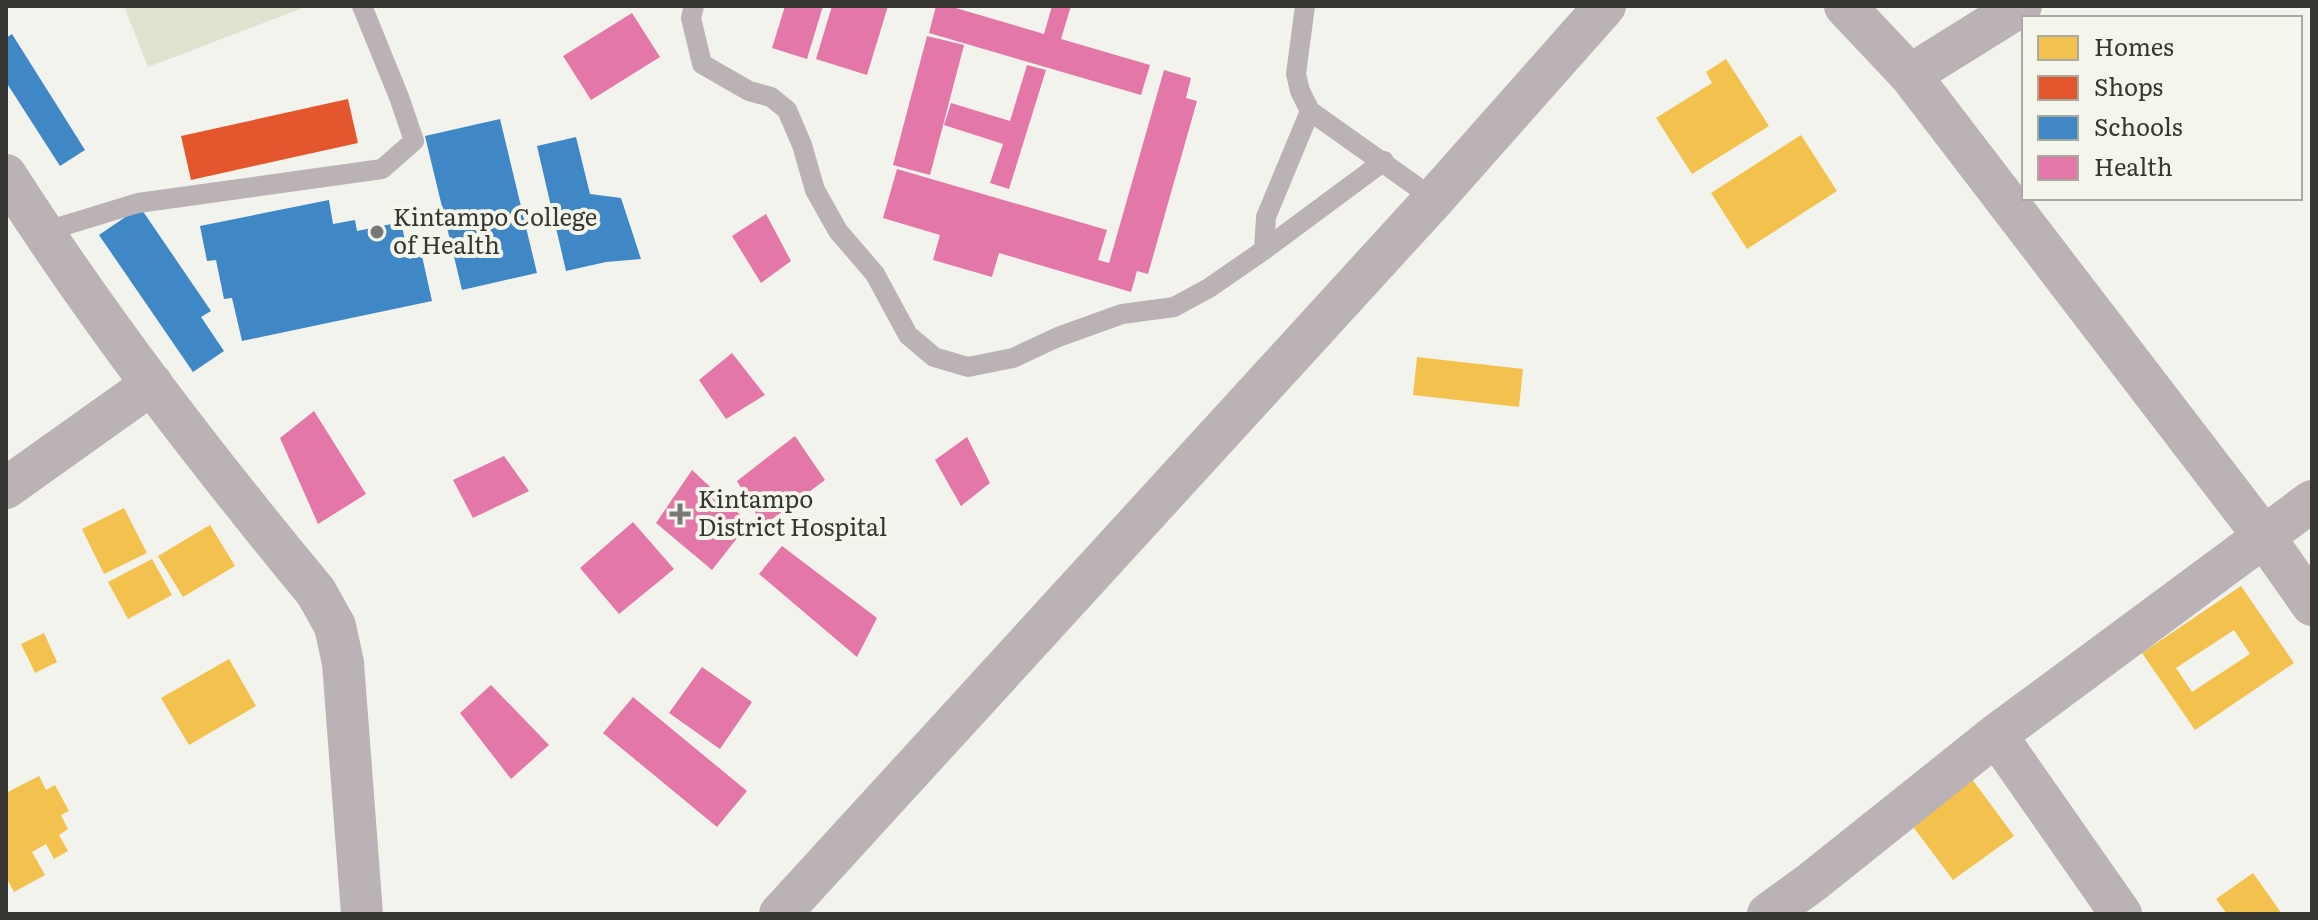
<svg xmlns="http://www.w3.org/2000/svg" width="2318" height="920" font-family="Literata,serif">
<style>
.pitch{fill:#dee2ce}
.homes{fill:#f2c14e;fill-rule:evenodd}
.shops{fill:#e4572e}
.schools{fill:#3f88c5}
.health{fill:#e377a8}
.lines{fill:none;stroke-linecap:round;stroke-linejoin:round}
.service{stroke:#bbb2b6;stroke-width:20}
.minor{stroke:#bbb2b6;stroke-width:42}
.poi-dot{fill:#787974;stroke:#f4f6eb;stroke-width:3}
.labels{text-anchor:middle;stroke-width:8;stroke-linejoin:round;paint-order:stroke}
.poi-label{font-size:24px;fill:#363733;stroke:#f4f6eb;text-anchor:start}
</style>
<rect width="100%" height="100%" fill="#f3f3ee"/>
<!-- pitch -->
<path class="pitch" d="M 124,6 L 308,6 L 148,67 Z"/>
<!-- homes -->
<path class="homes" d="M 1726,59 L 1769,126 L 1692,174 L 1656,118 L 1712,83 L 1706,72 Z
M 1801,135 L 1837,191 L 1747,249 L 1711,193 Z
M 1417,357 L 1523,369 L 1519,407 L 1413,395 Z
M 124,508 L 147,553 L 104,574 L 82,529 Z
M 210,525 L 235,566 L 183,597 L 158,556 Z
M 152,559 L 172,595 L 128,619 L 108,582 Z
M 2241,586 L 2294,663 L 2195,730 L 2142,653 ZM 2234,630 L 2250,654 L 2192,692 L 2176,668 Z
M 44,633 L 57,662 L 35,673 L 21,644 Z
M 229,659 L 256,706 L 189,745 L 161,698 Z
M 1966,771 L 2014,836 L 1953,880 L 1905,816 Z
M 39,776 L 46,790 L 55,785 L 69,811 L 61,815 L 68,829 L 59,835 L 68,851 L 54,859 L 46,844 L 32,852 L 45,875 L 14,892 L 6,877 L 6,793 Z
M 2253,873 L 2282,914 L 2227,914 L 2216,899 Z"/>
<!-- shops -->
<path class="shops" d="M 348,99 L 358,143 L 191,180 L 181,136 Z"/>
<!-- schools -->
<path class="schools" d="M 12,34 L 85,150 L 60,166 L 6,82 L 6,38 Z
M 500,119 L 537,273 L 462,290 L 425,136 Z
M 576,137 L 590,194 L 621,198 L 641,259 L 606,262 L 566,271 L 537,146 Z
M 329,200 L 333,224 L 355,220 L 357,231 L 401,222 L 409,259 L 422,256 L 432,301 L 242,341 L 232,298 L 224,299 L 216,260 L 207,261 L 200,226 Z
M 140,207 L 211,311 L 201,317 L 224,351 L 193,372 L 99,235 Z"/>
<!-- health -->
<path class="health" d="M 785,6 L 823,6 L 807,59 L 772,48 Z
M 832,6 L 888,6 L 867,75 L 816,59 Z
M 936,6 L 949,6 L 1044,34 L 1052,6 L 1071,6 L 1061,39 L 1150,65 L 1141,95 L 929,33 Z
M 632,13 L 660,57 L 591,100 L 563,56 Z
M 927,36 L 964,45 L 930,175 L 893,165 Z
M 1027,65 L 1046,70 L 1009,189 L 990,183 L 1003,144 L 944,125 L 951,103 L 1010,121 Z
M 1164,70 L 1191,78 L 1186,98 L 1197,101 L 1148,274 L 1137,271 L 1131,292 L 999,253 L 992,277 L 933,260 L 940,235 L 883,218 L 897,169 L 1107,230 L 1098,260 L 1109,263 Z
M 766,214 L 791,261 L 761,283 L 732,236 Z
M 732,353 L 765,395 L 726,419 L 699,380 Z
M 314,411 L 366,494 L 318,524 L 280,438 Z
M 795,436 L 825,480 L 763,526 L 737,481 Z
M 967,437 L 990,483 L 961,506 L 935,460 Z
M 504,456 L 529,491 L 473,518 L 453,480 Z
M 692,470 L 749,523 L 712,570 L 656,523 Z
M 633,522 L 674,569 L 619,614 L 580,568 Z
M 782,546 L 877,618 L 857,657 L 759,574 Z
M 702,667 L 752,702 L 720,749 L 669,713 Z
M 491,685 L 549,745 L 511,779 L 460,713 Z
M 633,697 L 747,791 L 717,827 L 603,733 Z"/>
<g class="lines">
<!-- service -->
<path class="service" d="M 694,6 L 691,18 L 702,64 L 749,91 L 771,97 L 787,110 L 802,145 L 815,190 L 838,231 L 875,274 L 908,335 L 934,357 L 968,367 L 1013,358 L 1058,337 L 1122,314 L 1174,307 L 1209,288 L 1264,250 L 1384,161
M 1305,6 L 1296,74 L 1300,91 L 1310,111 L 1434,199
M 43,232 L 138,203 L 382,169 L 414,141 L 399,97 L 362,6
M 1264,250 L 1266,217 L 1310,111"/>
<!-- minor -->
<path class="minor" d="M 1845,6 L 1910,75 L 2265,538 L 2312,605
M 1910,75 L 2021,6
M 6,175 C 99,321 206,459 316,592 L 335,626 L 343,663 L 362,914
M 6,488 L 152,384
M 1996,735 L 2121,914
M 780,914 L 1434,199 L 1605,6
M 1768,914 L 1812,882 L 1996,735 L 2312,501"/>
</g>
<!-- markers -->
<g class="poi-dot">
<circle cx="377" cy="232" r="8"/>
<path d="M676 502h8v8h8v8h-8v8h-8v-8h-8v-8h8z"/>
</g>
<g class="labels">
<!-- poi labels -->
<g class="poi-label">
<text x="393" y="226">Kintampo College<tspan x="393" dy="28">of Health</tspan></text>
<text x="698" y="508">Kintampo<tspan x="698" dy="28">District Hospital</tspan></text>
</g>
</g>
<!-- border -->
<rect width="2318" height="920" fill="none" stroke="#363733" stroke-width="16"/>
<!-- legend -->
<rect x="2022" y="16" width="280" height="184" fill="#f4f6eb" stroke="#a8aaa1" stroke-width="2"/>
<rect x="2038" y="36" width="40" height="24" fill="#f2c14e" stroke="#a8aaa1" stroke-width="2"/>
<text x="2094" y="56" font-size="24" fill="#363733">Homes</text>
<rect x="2038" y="76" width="40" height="24" fill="#e4572e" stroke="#a8aaa1" stroke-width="2"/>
<text x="2094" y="96" font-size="24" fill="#363733">Shops</text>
<rect x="2038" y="116" width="40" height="24" fill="#3f88c5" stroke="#a8aaa1" stroke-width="2"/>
<text x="2094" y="136" font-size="24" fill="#363733">Schools</text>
<rect x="2038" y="156" width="40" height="24" fill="#e377a8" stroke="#a8aaa1" stroke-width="2"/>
<text x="2094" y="176" font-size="24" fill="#363733">Health</text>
</svg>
